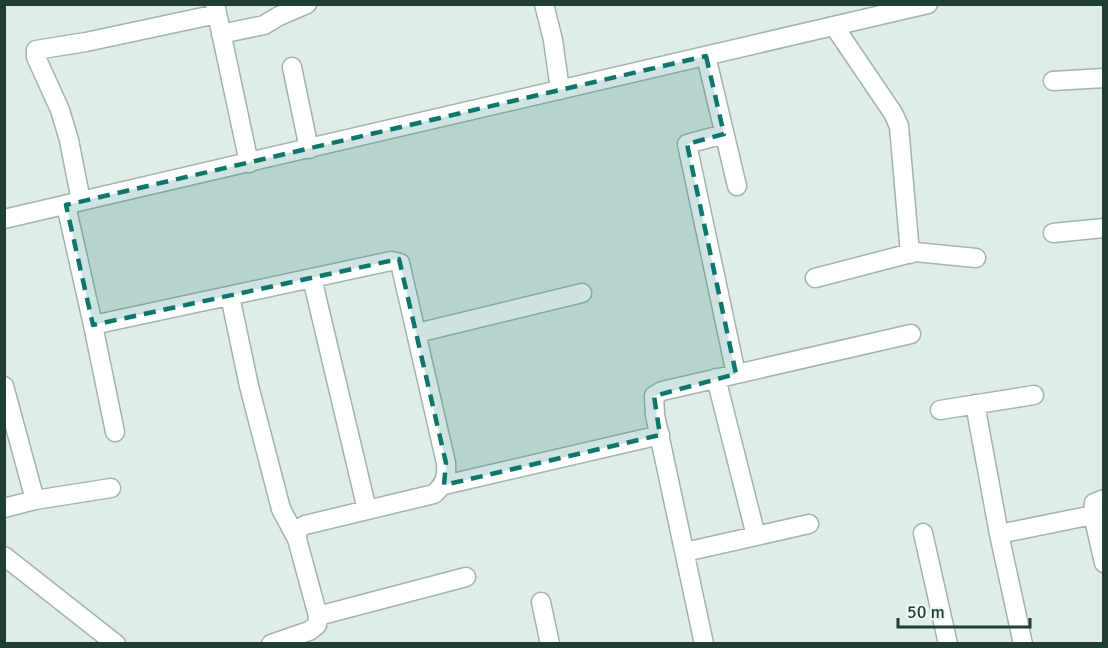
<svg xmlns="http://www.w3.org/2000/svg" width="1108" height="648" font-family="Signika,sans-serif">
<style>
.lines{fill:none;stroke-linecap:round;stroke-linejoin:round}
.minor-casing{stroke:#a2b4ae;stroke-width:21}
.tertiary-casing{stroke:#a2b4ae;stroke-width:21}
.minor{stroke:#fff;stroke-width:18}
.tertiary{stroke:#fff;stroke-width:18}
.marked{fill:#0f766e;fill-opacity:0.2;stroke:#0f766e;stroke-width:4.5;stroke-dasharray:12 8;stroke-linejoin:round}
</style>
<rect width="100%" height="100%" fill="#e0ece7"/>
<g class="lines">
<defs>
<path id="minor" d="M 215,4 L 249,163
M 544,4 L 553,40 L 560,90
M 834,26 L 893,113 L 899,126 L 910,254
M 221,34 L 264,25 L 279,16 L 307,4
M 706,56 L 737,186
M 292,67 L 309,149
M 1053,81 L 1104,78
M 724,134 L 687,144 L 736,374
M 81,201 L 69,140 L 60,110 L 36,57 L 36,50 L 86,42 L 217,14
M 66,205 L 93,325 L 115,432
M 1053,233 L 1104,228
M 312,278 L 367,510
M 815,278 L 915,252 L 976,258
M 230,296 L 249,386 L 281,509 L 297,539
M 93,325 L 391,261 L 400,263 L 446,463 C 447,477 445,484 434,494 L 305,525 L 298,529 L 297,539 L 318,616 L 317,625 L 309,631 L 271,644
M 417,333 L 582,293
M 716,378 L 756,536
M 4,386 L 35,500
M 975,404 L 999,534 L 1023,644
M 940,410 L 1034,395
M 444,485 L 660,435
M 1104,499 L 1094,503 L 1093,515 L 1104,563
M 4,508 L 35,500 L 111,488
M 923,533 L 948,644
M 999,534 L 1093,515
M 685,552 L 809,524
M 541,602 L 550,644
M 318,616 L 466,577
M 704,644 L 655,415 L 654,396 L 662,391 L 911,334"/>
<path id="tertiary" d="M 4,219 L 928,4
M 4,556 L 116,644"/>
</defs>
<!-- minor casing -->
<use href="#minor" class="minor-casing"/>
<!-- tertiary casing -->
<use href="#tertiary" class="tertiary-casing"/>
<!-- minor -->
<use href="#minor" class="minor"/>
<!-- tertiary -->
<use href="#tertiary" class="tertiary"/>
</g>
<!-- marked area -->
<path class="marked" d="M 706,56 L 724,134 L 687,144 L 736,374 L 654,396 L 660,435 L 444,485 L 446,463 L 399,259 L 93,325 L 66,205 Z"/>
<!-- border -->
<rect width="1108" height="648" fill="none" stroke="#1f3e35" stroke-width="12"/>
<!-- scale -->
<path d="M898 618v9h132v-9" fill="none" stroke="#1f3e35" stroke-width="3"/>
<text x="907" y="618" font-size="18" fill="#1f3e35" stroke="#f1f9f5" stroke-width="4.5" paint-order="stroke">50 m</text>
</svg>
